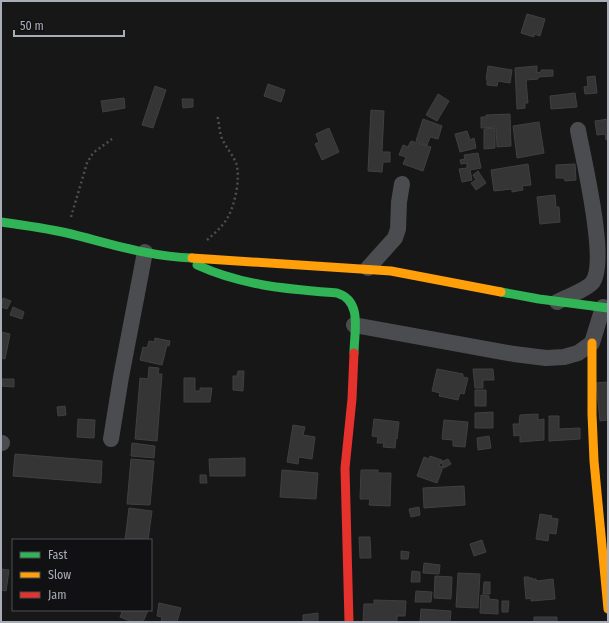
<svg xmlns="http://www.w3.org/2000/svg" width="609" height="623" font-family="'Fira Sans Condensed',sans-serif">
<style>
.building{fill:#353536;stroke:#3f4043}
.lines{fill:none;stroke-linecap:round;stroke-linejoin:round}
.path{stroke:#4d4e52;stroke-width:2.5;stroke-dasharray:2 3;stroke-linecap:butt}
.street{stroke:#4b4c50;stroke-width:16}
.fast{stroke:#30b455;stroke-width:9}
.slow{stroke:#ff9f0a;stroke-width:9}
.jam{stroke:#e5322d;stroke-width:9}
</style>
<rect width="100%" height="100%" fill="#171717"/>
<!-- building -->
<path class="building" d="M 527,14 L 545,19 L 540,36 L 534,34 L 534,37 L 521,33 Z
M 488,66 L 512,70 L 510,83 L 498,81 L 497,86 L 487,85 L 487,79 L 486,79 Z
M 537,66 L 537,73 L 541,72 L 541,70 L 553,70 L 553,76 L 538,77 L 538,79 L 526,80 L 528,103 L 525,103 L 525,108 L 517,109 L 515,68 Z
M 595,76 L 597,93 L 585,94 L 584,87 L 588,86 L 587,77 Z
M 268,84 L 285,90 L 281,102 L 264,96 Z
M 155,86 L 166,90 L 153,128 L 142,125 Z
M 575,93 L 577,107 L 551,109 L 550,96 Z
M 438,94 L 449,101 L 437,121 L 426,115 Z
M 124,98 L 125,108 L 103,112 L 101,101 Z
M 182,99 L 193,99 L 193,107 L 183,108 Z
M 371,110 L 384,111 L 382,152 L 390,152 L 390,162 L 383,162 L 382,172 L 368,171 Z
M 510,114 L 511,146 L 497,147 L 496,127 L 481,128 L 481,117 L 486,117 L 486,115 Z
M 423,119 L 442,126 L 438,139 L 430,137 L 427,145 L 416,141 Z
M 608,119 L 608,139 L 606,140 L 605,134 L 597,135 L 595,121 Z
M 539,122 L 544,153 L 517,158 L 513,126 Z
M 329,128 L 339,152 L 322,160 L 315,144 L 319,142 L 316,134 Z
M 495,128 L 495,148 L 484,149 L 484,129 Z
M 467,131 L 470,140 L 474,138 L 476,148 L 460,152 L 455,134 Z
M 411,141 L 431,147 L 423,171 L 403,164 L 406,157 L 399,155 L 403,145 L 408,147 Z
M 478,153 L 481,168 L 470,170 L 472,180 L 462,182 L 459,169 L 467,168 L 467,163 L 461,164 L 460,160 L 465,159 L 464,155 Z
M 528,164 L 531,185 L 522,186 L 523,190 L 512,192 L 512,189 L 494,191 L 491,170 Z
M 575,164 L 576,180 L 565,181 L 564,178 L 556,178 L 556,165 Z
M 478,171 L 486,183 L 476,190 L 471,183 L 476,180 L 473,175 Z
M 555,195 L 556,207 L 559,207 L 560,222 L 540,224 L 537,197 Z
M 3,298 L 11,301 L 7,309 L 1,307 Z
M 13,307 L 24,312 L 22,319 L 10,315 Z
M 1,332 L 10,334 L 5,359 L 1,358 Z
M 155,338 L 170,341 L 169,346 L 167,345 L 162,365 L 140,360 L 143,347 L 147,348 L 149,341 L 154,342 Z
M 149,367 L 159,368 L 158,374 L 162,374 L 157,441 L 135,439 L 140,378 L 148,379 Z
M 437,369 L 463,374 L 463,377 L 468,378 L 464,394 L 460,393 L 458,400 L 439,396 L 440,393 L 432,391 Z
M 473,369 L 493,369 L 494,380 L 483,380 L 483,388 L 475,388 Z
M 238,371 L 244,371 L 243,391 L 233,390 L 233,376 L 237,376 Z
M 184,378 L 195,378 L 195,391 L 200,391 L 200,388 L 212,388 L 210,402 L 184,402 Z
M 1,379 L 14,379 L 14,387 L 1,386 Z
M 608,382 L 608,420 L 600,421 L 596,383 Z
M 475,390 L 486,390 L 486,406 L 475,406 Z
M 65,406 L 66,415 L 58,416 L 57,407 Z
M 493,412 L 493,428 L 475,428 L 475,413 Z
M 538,414 L 538,420 L 544,419 L 544,440 L 520,442 L 520,435 L 514,436 L 513,424 L 519,424 L 520,415 Z
M 549,416 L 559,416 L 559,429 L 580,428 L 580,439 L 549,441 Z
M 78,419 L 95,420 L 94,438 L 77,437 Z
M 374,419 L 399,422 L 397,439 L 396,438 L 395,448 L 383,447 L 384,443 L 377,443 L 378,437 L 372,436 Z
M 444,420 L 468,422 L 465,447 L 453,446 L 453,440 L 442,439 Z
M 293,425 L 305,427 L 303,435 L 315,437 L 312,459 L 299,457 L 298,464 L 287,462 Z
M 489,436 L 491,448 L 478,450 L 477,438 Z
M 132,443 L 155,446 L 154,458 L 131,456 Z
M 15,454 L 102,461 L 101,483 L 13,476 Z
M 430,456 L 442,460 L 439,466 L 443,467 L 437,483 L 417,476 L 424,457 L 429,459 Z
M 245,458 L 245,476 L 210,476 L 209,459 Z
M 131,459 L 154,461 L 150,505 L 127,504 Z
M 448,459 L 451,464 L 444,468 L 441,462 Z
M 282,470 L 318,473 L 316,499 L 280,497 Z
M 361,470 L 378,470 L 378,473 L 391,473 L 390,506 L 369,505 L 370,499 L 360,499 Z
M 200,475 L 206,475 L 207,483 L 200,483 Z
M 464,486 L 465,505 L 424,508 L 423,488 Z
M 419,507 L 420,515 L 411,517 L 409,509 Z
M 129,508 L 152,511 L 148,540 L 125,540 Z
M 540,514 L 552,516 L 551,518 L 558,519 L 556,534 L 549,533 L 548,541 L 536,539 Z
M 359,537 L 370,537 L 371,558 L 360,558 Z
M 482,540 L 486,552 L 474,556 L 470,544 Z
M 401,551 L 409,552 L 408,559 L 401,559 Z
M 424,563 L 440,565 L 439,574 L 423,573 Z
M 1,569 L 9,570 L 6,591 L 1,590 Z
M 412,571 L 420,572 L 420,582 L 411,582 Z
M 458,573 L 480,574 L 478,608 L 456,607 Z
M 435,576 L 452,577 L 451,599 L 434,598 Z
M 524,577 L 529,577 L 529,578 L 532,578 L 532,579 L 536,579 L 537,581 L 553,579 L 555,599 L 531,601 L 531,598 L 526,599 Z
M 484,582 L 490,582 L 490,594 L 483,594 Z
M 416,591 L 432,592 L 431,602 L 415,602 Z
M 481,595 L 489,596 L 489,599 L 498,600 L 498,614 L 480,613 Z
M 374,600 L 406,601 L 405,616 L 397,616 L 397,622 L 363,622 L 364,604 L 374,604 Z
M 502,601 L 509,601 L 508,612 L 502,612 Z
M 159,603 L 181,608 L 177,622 L 161,622 L 162,617 L 157,616 Z
M 421,609 L 451,611 L 450,622 L 420,622 Z
M 118,610 L 148,610 L 143,622 L 132,622 L 120,617 L 122,612 Z
M 318,613 L 318,622 L 303,622 L 303,615 Z
M 534,617 L 557,617 L 557,621 L 560,622 L 534,622 Z"/>
<g class="lines">
<!-- path -->
<path class="path" d="M 71,217 L 87,163 L 93,153 L 112,139
M 207,240 C 215,233 223,226 228,217 C 235,204 241,177 236,163 C 232,153 224,145 221,136 C 219,129 219,121 217,115"/>
<!-- street -->
<path class="street" d="M 368,268 L 395,238 L 398,229 L 399,202 L 402,184
M 557,302 C 565,298 587,289 592,283 C 609,263 583,158 578,130
M 354,325 L 514,354 L 546,358 L 564,357 L 578,353 L 592,343 L 603,307
M 111,439 L 121,377 L 145,252
M 1,443 L 2,443"/>
<!-- fast -->
<path class="fast" d="M 1,222 C 23,225 45,228 67,233 C 108,243 150,257 192,258
M 197,265 C 243,286 288,289 337,293 C 363,301 354,332 354,353
M 501,292 L 539,299 L 608,308"/>
<!-- slow -->
<path class="slow" d="M 192,258 L 391,271 L 501,292
M 592,343 L 592,414 L 594,461 L 608,609"/>
<!-- jam -->
<path class="jam" d="M 349,622 L 345,468 L 352,399 L 354,353"/>
</g>
<!-- border -->
<rect width="609" height="623" fill="none" stroke="#a8adb8" stroke-width="4"/>
<!-- legend -->
<rect x="12" y="539" width="140" height="72" fill="#111113" stroke="#4d4f55"/>
<rect x="20" y="552" width="20" height="6" fill="#30b455" stroke="#4d4f55"/>
<text x="48" y="559" font-size="12" fill="#a8adb8">Fast</text>
<rect x="20" y="572" width="20" height="6" fill="#ff9f0a" stroke="#4d4f55"/>
<text x="48" y="579" font-size="12" fill="#a8adb8">Slow</text>
<rect x="20" y="592" width="20" height="6" fill="#e5322d" stroke="#4d4f55"/>
<text x="48" y="599" font-size="12" fill="#a8adb8">Jam</text>
<!-- scale -->
<path d="M14 30v6h110v-6" fill="none" stroke="#a8adb8" stroke-width="2"/>
<text x="20" y="30" font-size="12" fill="#a8adb8" stroke="#111113" stroke-width="3" paint-order="stroke">50 m</text>
</svg>
